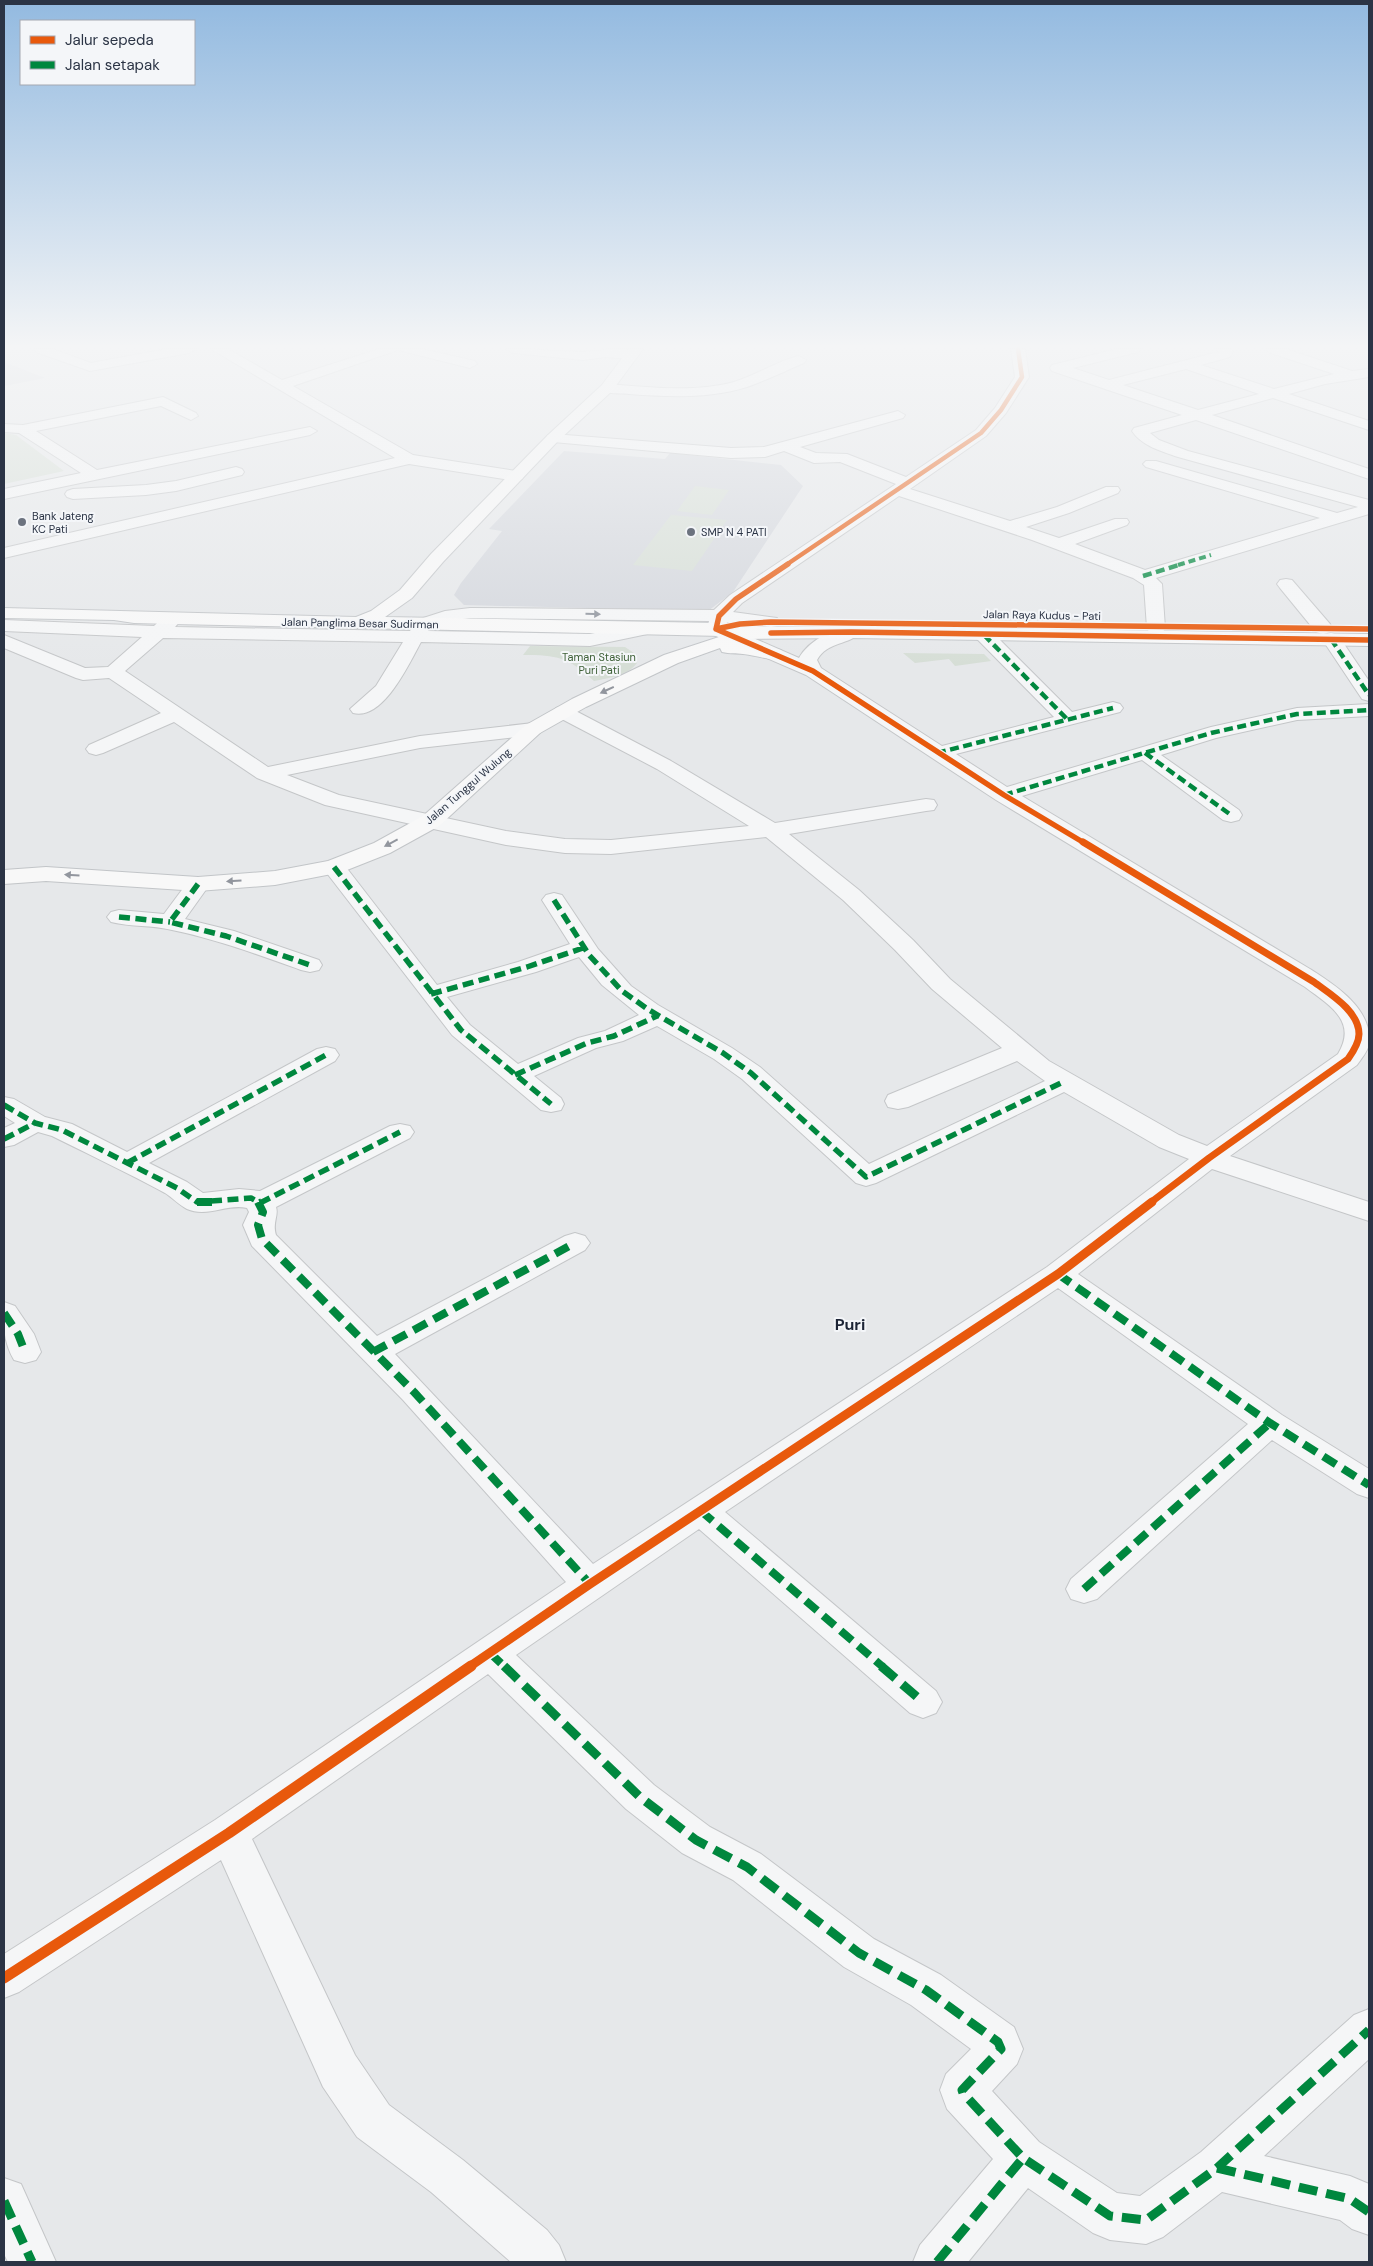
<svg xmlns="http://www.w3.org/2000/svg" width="1373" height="2266" font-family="'DM Sans',sans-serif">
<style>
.built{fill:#d4d7dd}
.green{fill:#d6ded6}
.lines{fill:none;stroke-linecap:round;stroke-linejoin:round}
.minor-casing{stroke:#c4c6c8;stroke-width:2}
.major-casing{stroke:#c2c5c8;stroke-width:2}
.minor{fill:#f5f6f7;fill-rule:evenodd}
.major{fill:#f8f8f8;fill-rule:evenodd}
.quiet-far4{stroke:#00873e;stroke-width:4;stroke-dasharray:7 4;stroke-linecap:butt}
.quiet-far3{stroke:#00873e;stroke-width:4.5;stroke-dasharray:9 4.5;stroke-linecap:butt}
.quiet-far2{stroke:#00873e;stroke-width:5.5;stroke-dasharray:11 5.5;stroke-linecap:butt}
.quiet-far1{stroke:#00873e;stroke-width:8;stroke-dasharray:15 8;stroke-linecap:butt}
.quiet{stroke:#00873e;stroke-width:9;stroke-dasharray:19 9;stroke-linecap:butt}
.cycleway-far4-casing{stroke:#f4f6f9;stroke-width:6}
.cycleway-far3-casing{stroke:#f4f6f9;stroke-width:8}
.cycleway-far2-casing{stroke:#f4f6f9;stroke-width:10}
.cycleway-far1-casing{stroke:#f4f6f9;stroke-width:12}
.cycleway-casing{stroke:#f4f6f9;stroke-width:14}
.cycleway-far4{stroke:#e8590c;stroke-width:4.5}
.cycleway-far3{stroke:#e8590c;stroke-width:5.5}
.cycleway-far2{stroke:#e8590c;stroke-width:7}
.cycleway-far1{stroke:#e8590c;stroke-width:9}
.cycleway{stroke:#e8590c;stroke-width:11}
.oneway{fill:#90959e}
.oneway2{fill:#92969e}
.poi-dot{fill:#6c737f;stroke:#f4f6f9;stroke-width:2}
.labels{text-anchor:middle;stroke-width:4;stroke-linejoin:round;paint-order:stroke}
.far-poi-label{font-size:11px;fill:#2b3445;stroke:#f4f6f9;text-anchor:start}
.far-street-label{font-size:11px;fill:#2b3445;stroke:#f4f6f9}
.far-park-label{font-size:11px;fill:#3f6138;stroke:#f4f6f9}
.quarter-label{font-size:16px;font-weight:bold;fill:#1d2536;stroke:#f4f6f9}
</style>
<rect width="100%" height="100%" fill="#e6e8ea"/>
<!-- built -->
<path class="built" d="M 4,362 L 45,378 L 4,386 Z
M 564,451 L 665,459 L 670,453 L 781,465 L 803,486 L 733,592 L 708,611 L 464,605 L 454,595 L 461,583 L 502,531 L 489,529 Z"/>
<!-- green -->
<path class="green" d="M 4,433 L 16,435 L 64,471 L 4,484 Z
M 695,486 L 729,490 L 712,515 L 677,511 Z
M 671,515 L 727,520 L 692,571 L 633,565 Z
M 530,646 L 625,647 L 637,655 L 637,663 C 627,676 609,678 594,681 C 568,657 557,655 523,655 Z
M 903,653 L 984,654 L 991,661 L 955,666 L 949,659 L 915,663 Z"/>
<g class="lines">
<defs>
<path id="minor" d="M 34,349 L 53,349 L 91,363 L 167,349 L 196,349 L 189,353 L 90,371 L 36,352 Z
M 211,349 L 228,349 L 282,380 L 379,349 L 422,349 L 475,361 L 477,364 L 470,368 L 398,350 L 293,386 L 413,455 L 516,471 L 522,473 L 524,476 L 522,479 L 516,481 L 409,464 L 4,558 L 4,548 L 395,458 Z
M 506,349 C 531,349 556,351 581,352 C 594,352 628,344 638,355 L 631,359 L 605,357 L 583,360 L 513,353 Z
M 1011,349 L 1025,349 L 1029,377 L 1006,413 L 986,436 L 910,489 L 1010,521 L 1057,507 L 1106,487 L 1118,487 L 1120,490 L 1118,493 L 1069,513 L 1026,527 L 1059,538 L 1115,519 L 1127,519 L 1129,522 L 1127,525 L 1075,544 L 1145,570 L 1320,518 L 1146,467 L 1143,464 L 1146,461 L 1156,461 L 1337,513 L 1358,507 L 1178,457 C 1161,451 1142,446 1132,431 L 1134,428 L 1182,415 L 1052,371 L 1050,368 L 1052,365 L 1117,349 L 1140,349 L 1138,352 L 1073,368 L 1109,380 L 1214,353 L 1219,352 L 1217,349 L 1231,349 L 1233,351 L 1230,357 L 1201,365 L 1274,389 L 1334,374 L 1268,352 L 1266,349 L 1286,349 L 1352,371 L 1369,369 L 1369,377 L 1325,384 L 1289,394 L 1369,421 L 1369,430 L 1273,398 L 1212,415 L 1369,469 L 1369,479 L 1196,420 L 1150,433 L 1159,440 L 1188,451 L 1369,500 L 1369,514 L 1156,578 L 1162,584 L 1165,628 L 1163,632 L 1156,634 L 1149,632 L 1147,628 L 1144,585 L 1133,578 L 1032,540 L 899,496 L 742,603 L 733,612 L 777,618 L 780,622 L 777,626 L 771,627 L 727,622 L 726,626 L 799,658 C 808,641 839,623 858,628 L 860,632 C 851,645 827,641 817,660 L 821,668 L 942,746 L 1054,717 L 977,639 L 975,635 L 977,631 L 984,629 L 991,631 L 1072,712 L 1113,702 L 1120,704 L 1123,708 L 1120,712 L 956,754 L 1007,787 L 1211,727 L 1297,708 L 1369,704 L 1369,716 L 1297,720 L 1216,738 L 1161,755 L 1239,810 L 1242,815 L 1239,820 L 1231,822 L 1223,820 L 1142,760 L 1022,796 L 1310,969 C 1335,985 1373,1009 1369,1044 C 1368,1051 1361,1059 1357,1065 L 1230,1156 L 1369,1202 L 1369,1221 L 1212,1169 L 1078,1274 L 1282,1415 L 1369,1469 L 1369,1498 L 1357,1494 L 1272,1440 L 1097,1599 L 1084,1603 L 1071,1599 L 1066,1589 L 1071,1579 L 1248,1424 L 1058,1288 L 725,1512 L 936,1691 L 942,1702 L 936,1713 L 923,1718 L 910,1713 L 699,1529 L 516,1655 L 654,1785 L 710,1827 L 761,1854 L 874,1939 L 941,1975 L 1014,2027 L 1023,2049 L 1017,2064 L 992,2091 L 1039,2142 L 1117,2193 L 1140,2196 L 1201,2152 L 1354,2015 L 1369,2009 L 1369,2059 L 1264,2156 L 1350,2176 L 1369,2184 L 1369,2235 L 1352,2229 L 1340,2220 L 1222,2192 L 1163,2237 L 1146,2244 L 1110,2240 L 1093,2233 L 1028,2188 L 968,2262 L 913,2262 L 920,2245 L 993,2159 L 947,2109 L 940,2090 L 946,2074 L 971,2049 L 911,2005 L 844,1967 L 733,1880 L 682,1853 L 626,1809 L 488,1674 L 252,1839 L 355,2055 L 389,2105 L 463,2160 L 547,2230 L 559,2245 L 566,2262 L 511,2262 L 431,2192 L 357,2137 L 323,2087 L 221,1860 L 19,1992 L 4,1998 L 4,1954 L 215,1820 L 566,1582 L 403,1400 L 252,1246 L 243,1225 L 249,1212 L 247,1208 C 228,1203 207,1218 187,1209 C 179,1205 173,1198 165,1193 C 128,1173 90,1155 52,1136 L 38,1132 L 14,1145 L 4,1147 L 4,1128 L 15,1123 L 4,1116 L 4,1097 L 14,1099 L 45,1117 L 72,1124 L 127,1152 L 317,1049 L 326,1047 L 335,1049 L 339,1055 L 335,1061 L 149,1163 L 187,1182 L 203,1193 L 239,1189 L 260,1191 L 390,1126 L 400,1124 L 410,1126 L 414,1132 L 410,1138 L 276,1207 C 279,1216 272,1222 276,1235 L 377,1336 L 565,1236 L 575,1233 L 585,1236 L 590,1243 L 585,1250 L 395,1354 L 593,1564 L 1047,1267 L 1189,1159 L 1159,1147 L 1064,1092 L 876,1183 L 866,1186 L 856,1183 L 742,1079 L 714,1059 L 657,1026 L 623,1041 L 596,1048 L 534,1076 L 561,1098 L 564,1104 L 561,1110 L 551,1112 L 541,1110 L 452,1035 L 326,872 L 323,867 L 326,862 L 334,860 L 342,862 L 437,985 L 518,962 L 570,944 L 542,900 L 546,895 L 554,893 L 562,895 L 598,949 L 631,986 L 658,1005 L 732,1048 L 760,1067 L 869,1164 L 1045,1081 L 1017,1061 L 908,1107 L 898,1109 L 888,1107 L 885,1101 L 888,1095 L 1002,1048 L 932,989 L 895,950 L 843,900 L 766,837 L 611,854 L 565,853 L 506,845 L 325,805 L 257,778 L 174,722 L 103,753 L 96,755 L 89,753 L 86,749 L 89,745 L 161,713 L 109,678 L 83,680 L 76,678 L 4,648 L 4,635 L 85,668 L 108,667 L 142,637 L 4,631 L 4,620 L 154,626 C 162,619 168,612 179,615 L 182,619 L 175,627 L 410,631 L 417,620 L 445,611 L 470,608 L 714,610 L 730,595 L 896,484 L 840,462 L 814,463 L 784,451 L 765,457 L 731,458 L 553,442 L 548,441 L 546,438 L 548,435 L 553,434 L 731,448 L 764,447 L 898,411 L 905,415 L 903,418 L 800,447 L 816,453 L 847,454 L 906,477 L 976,430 L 995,408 L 1015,377 ZM 1186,369 L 1259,394 L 1198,410 L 1123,385 ZM 470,618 L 709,621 L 707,629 L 709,633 L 806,675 L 996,800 L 1305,987 C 1329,1005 1358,1021 1338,1054 L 1207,1146 L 1179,1135 L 1049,1061 L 950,979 L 913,940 L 859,890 L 789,834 L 926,811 L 934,810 L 937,805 L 934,800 L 926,799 L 775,823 L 671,761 L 570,708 L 563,706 L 556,708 L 553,712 L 556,716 L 657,769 L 749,826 L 611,840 L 565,839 L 506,831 L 339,795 L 287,775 L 420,748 L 533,735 L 540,733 L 543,729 L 540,725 L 533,723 L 420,736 L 268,767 L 125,671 L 163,638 L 403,642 L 376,686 L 350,709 L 353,713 C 383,721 409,664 421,642 L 590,646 L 657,632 L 659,628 L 657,624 L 650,622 L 590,634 L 428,631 C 435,620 458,620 470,618 ZM 579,957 L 602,985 L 639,1015 L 605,1031 L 578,1038 L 518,1064 L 470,1025 L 447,997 L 536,972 Z
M 799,356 L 806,360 L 804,363 C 785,371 767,380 747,387 C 708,399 669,397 629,394 C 621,393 605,395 600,388 L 607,384 C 649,387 693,393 734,382 C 757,375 777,361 799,356 Z
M 163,397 L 196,413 L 198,416 L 191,420 L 161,406 L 36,431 L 97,470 L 310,427 L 317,431 L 310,435 L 4,499 L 4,489 L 81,473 L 19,433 L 4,432 L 4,424 L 23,425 Z
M 236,467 L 242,469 L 244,472 L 242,475 L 176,491 L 146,495 L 73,499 L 67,497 L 65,494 L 67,491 L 73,489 L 146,485 L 176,481 Z
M 1286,579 L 1292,580 L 1330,624 L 1332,628 L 1330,632 L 1323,634 L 1316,632 L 1280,588 L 1277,584 L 1280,580 Z
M 1331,633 L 1338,635 L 1369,681 L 1369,701 L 1362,699 L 1322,639 L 1324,635 Z
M 198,877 L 206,879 L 210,884 L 185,919 L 234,931 L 319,960 L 322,965 L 319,970 L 310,972 L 301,970 C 259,955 216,939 172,930 C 152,925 131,927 111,922 L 107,917 L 111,912 L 119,910 L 164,914 L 190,879 Z
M 4,1302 L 15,1306 L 34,1334 L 41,1352 L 36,1360 L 25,1363 L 14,1360 C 3,1341 3,1323 4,1302 Z
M 4,2178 L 21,2184 L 56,2262 L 8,2262 L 4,2254 Z"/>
<path id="major" d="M 629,349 L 643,349 L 612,391 L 558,441 L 443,562 L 412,598 L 385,617 L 716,623 L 740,627 L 851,626 L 1369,634 L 1369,646 L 851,638 L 743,639 L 739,642 L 781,650 L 783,654 L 781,658 C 768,661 756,655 743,654 C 736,653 730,654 722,652 L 720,648 L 678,663 L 586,707 L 540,733 L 439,826 L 390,853 L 342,872 L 275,885 L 198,891 L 46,881 L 4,884 L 4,870 L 46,867 L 198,877 L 275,871 L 328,861 L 374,843 L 423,816 L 526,725 L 572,699 L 664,655 L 722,636 L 173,624 L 134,623 L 114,620 L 4,618 L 4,608 L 356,617 L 371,611 L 400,590 L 431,554 L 548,435 L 602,385 Z"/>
</defs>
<!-- minor casing -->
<use href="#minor" class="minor-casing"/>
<!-- major casing -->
<use href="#major" class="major-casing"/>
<!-- minor -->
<use href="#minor" class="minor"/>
<!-- major -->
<use href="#major" class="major"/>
<!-- quiet-far4 -->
<path class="quiet-far4" d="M 1178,565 L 1211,555"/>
<!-- quiet-far3 -->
<path class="quiet-far3" d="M 1143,576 L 1182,564
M 984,635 L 1068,720
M 1331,639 L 1369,695
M 937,753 L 1113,708
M 1145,753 L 1231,815
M 1004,795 L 1211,733 L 1297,714 L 1369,710"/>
<!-- quiet-far2 -->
<path class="quiet-far2" d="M 334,867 L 461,1030 L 551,1104
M 198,884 L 170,922 L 226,936 L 310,965
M 554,900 L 589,955 L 622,991 L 649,1010 L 723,1053 L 751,1073 L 866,1177 L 1065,1081
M 119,917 L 170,922
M 431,994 L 527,967 L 583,948
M 515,1075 L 587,1043 L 614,1036 L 657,1016
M 4,1105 L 35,1123 L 62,1130 L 177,1188 L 197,1202 L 251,1198 L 260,1203
M 4,1139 L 35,1123
M 127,1163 L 326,1055
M 260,1203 L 400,1132"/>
<!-- quiet-far1 -->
<path class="quiet-far1" d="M 197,1202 L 214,1202
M 258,1202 L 263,1212 L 258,1225 L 262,1239 L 414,1392 L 590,1584
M 260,1203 L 262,1202
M 1058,1274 L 1270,1423 L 1369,1485
M 4,1313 L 18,1334 L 25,1352
M 373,1352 L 575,1243
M 701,1511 L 883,1667
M 1084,1589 L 1270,1423
M 490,1653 L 505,1667"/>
<!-- quiet -->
<path class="quiet" d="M 504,1666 L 640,1797 L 696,1840 L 747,1867 L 859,1953 L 926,1990 L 998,2042 L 1001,2049 L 962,2090 L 963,2093 L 1023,2158 L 1110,2216 L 1146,2220 L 1217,2168 L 1369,2030
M 881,1666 L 923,1702
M 1217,2168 L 1350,2199 L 1369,2212
M 4,2201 L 32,2262
M 937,2262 L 1023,2158"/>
<defs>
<path id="cycleway-far4" d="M 786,565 L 981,433 L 1001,410 L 1022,377 L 1018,349"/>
<path id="cycleway-far3" d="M 716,629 L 740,624 L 771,622 L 1369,629
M 716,629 L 719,616 L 736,599 L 788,564
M 716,629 L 813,671 L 1004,795 L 1086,844
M 771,633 L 851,632 L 1369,640"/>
<path id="cycleway-far2" d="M 1083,842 L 1314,982 C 1330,994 1359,1011 1359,1034 C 1359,1043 1353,1052 1348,1059 L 1209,1158 L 1150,1203"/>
<path id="cycleway-far1" d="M 469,1667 L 590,1584 L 1058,1274 L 1152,1202"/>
<path id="cycleway" d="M 4,1978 L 229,1833 L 471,1666"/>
</defs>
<!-- cycleway-far4 casing -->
<use href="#cycleway-far4" class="cycleway-far4-casing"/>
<!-- cycleway-far3 casing -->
<use href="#cycleway-far3" class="cycleway-far3-casing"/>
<!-- cycleway-far2 casing -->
<use href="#cycleway-far2" class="cycleway-far2-casing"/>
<!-- cycleway-far1 casing -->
<use href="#cycleway-far1" class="cycleway-far1-casing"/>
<!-- cycleway casing -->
<use href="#cycleway" class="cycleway-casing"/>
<!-- cycleway-far4 -->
<use href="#cycleway-far4" class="cycleway-far4"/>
<!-- cycleway-far3 -->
<use href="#cycleway-far3" class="cycleway-far3"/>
<!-- cycleway-far2 -->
<use href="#cycleway-far2" class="cycleway-far2"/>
<!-- cycleway-far1 -->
<use href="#cycleway-far1" class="cycleway-far1"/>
<!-- cycleway -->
<use href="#cycleway" class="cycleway"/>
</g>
<!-- one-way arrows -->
<defs><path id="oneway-solid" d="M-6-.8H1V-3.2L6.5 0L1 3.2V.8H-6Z" transform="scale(1.25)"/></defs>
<use class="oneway" href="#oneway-solid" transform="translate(593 614) rotate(1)"/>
<g class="oneway2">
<use href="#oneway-solid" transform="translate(607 690) rotate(155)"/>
<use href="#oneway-solid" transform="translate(391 843) rotate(152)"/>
<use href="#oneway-solid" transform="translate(72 875) rotate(-176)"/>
<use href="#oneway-solid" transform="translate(234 881) rotate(176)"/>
</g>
<!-- sky -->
<linearGradient id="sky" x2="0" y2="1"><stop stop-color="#93bae0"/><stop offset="0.52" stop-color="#f4f5f6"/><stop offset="1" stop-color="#f4f5f6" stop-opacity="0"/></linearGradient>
<rect width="1373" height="666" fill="url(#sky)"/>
<!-- markers -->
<g class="poi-dot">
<circle cx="22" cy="522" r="5"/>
<circle cx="691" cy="532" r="5"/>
</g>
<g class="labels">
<!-- far-poi labels -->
<g class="far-poi-label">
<text x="32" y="520">Bank Jateng<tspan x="32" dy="13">KC Pati</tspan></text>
<text x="701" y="536">SMP N 4 PATI</text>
</g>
<!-- far-street labels -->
<g class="far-street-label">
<text transform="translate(1042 615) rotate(1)" y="4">Jalan Raya Kudus - Pati</text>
<text transform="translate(360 623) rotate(1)" y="4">Jalan Panglima Besar Sudirman</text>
<text transform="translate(468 786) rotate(-41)" y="4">Jalan Tunggul Wulung</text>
</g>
<!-- far-park labels -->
<g class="far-park-label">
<text x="599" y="661">Taman Stasiun<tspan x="599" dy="13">Puri Pati</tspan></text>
</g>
<!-- quarter labels -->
<g class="quarter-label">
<text x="850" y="1330">Puri</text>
</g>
</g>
<!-- border -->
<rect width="1373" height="2266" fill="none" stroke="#2b3445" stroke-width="10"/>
<!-- legend -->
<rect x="20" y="20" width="175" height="65" fill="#f4f6f9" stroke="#a4a8b1"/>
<rect x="30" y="36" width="25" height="8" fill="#e8590c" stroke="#a4a8b1"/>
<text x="65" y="45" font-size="15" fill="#2b3445">Jalur sepeda</text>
<rect x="30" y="61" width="25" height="8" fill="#00873e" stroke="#a4a8b1"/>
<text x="65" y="70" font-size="15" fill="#2b3445">Jalan setapak</text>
</svg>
